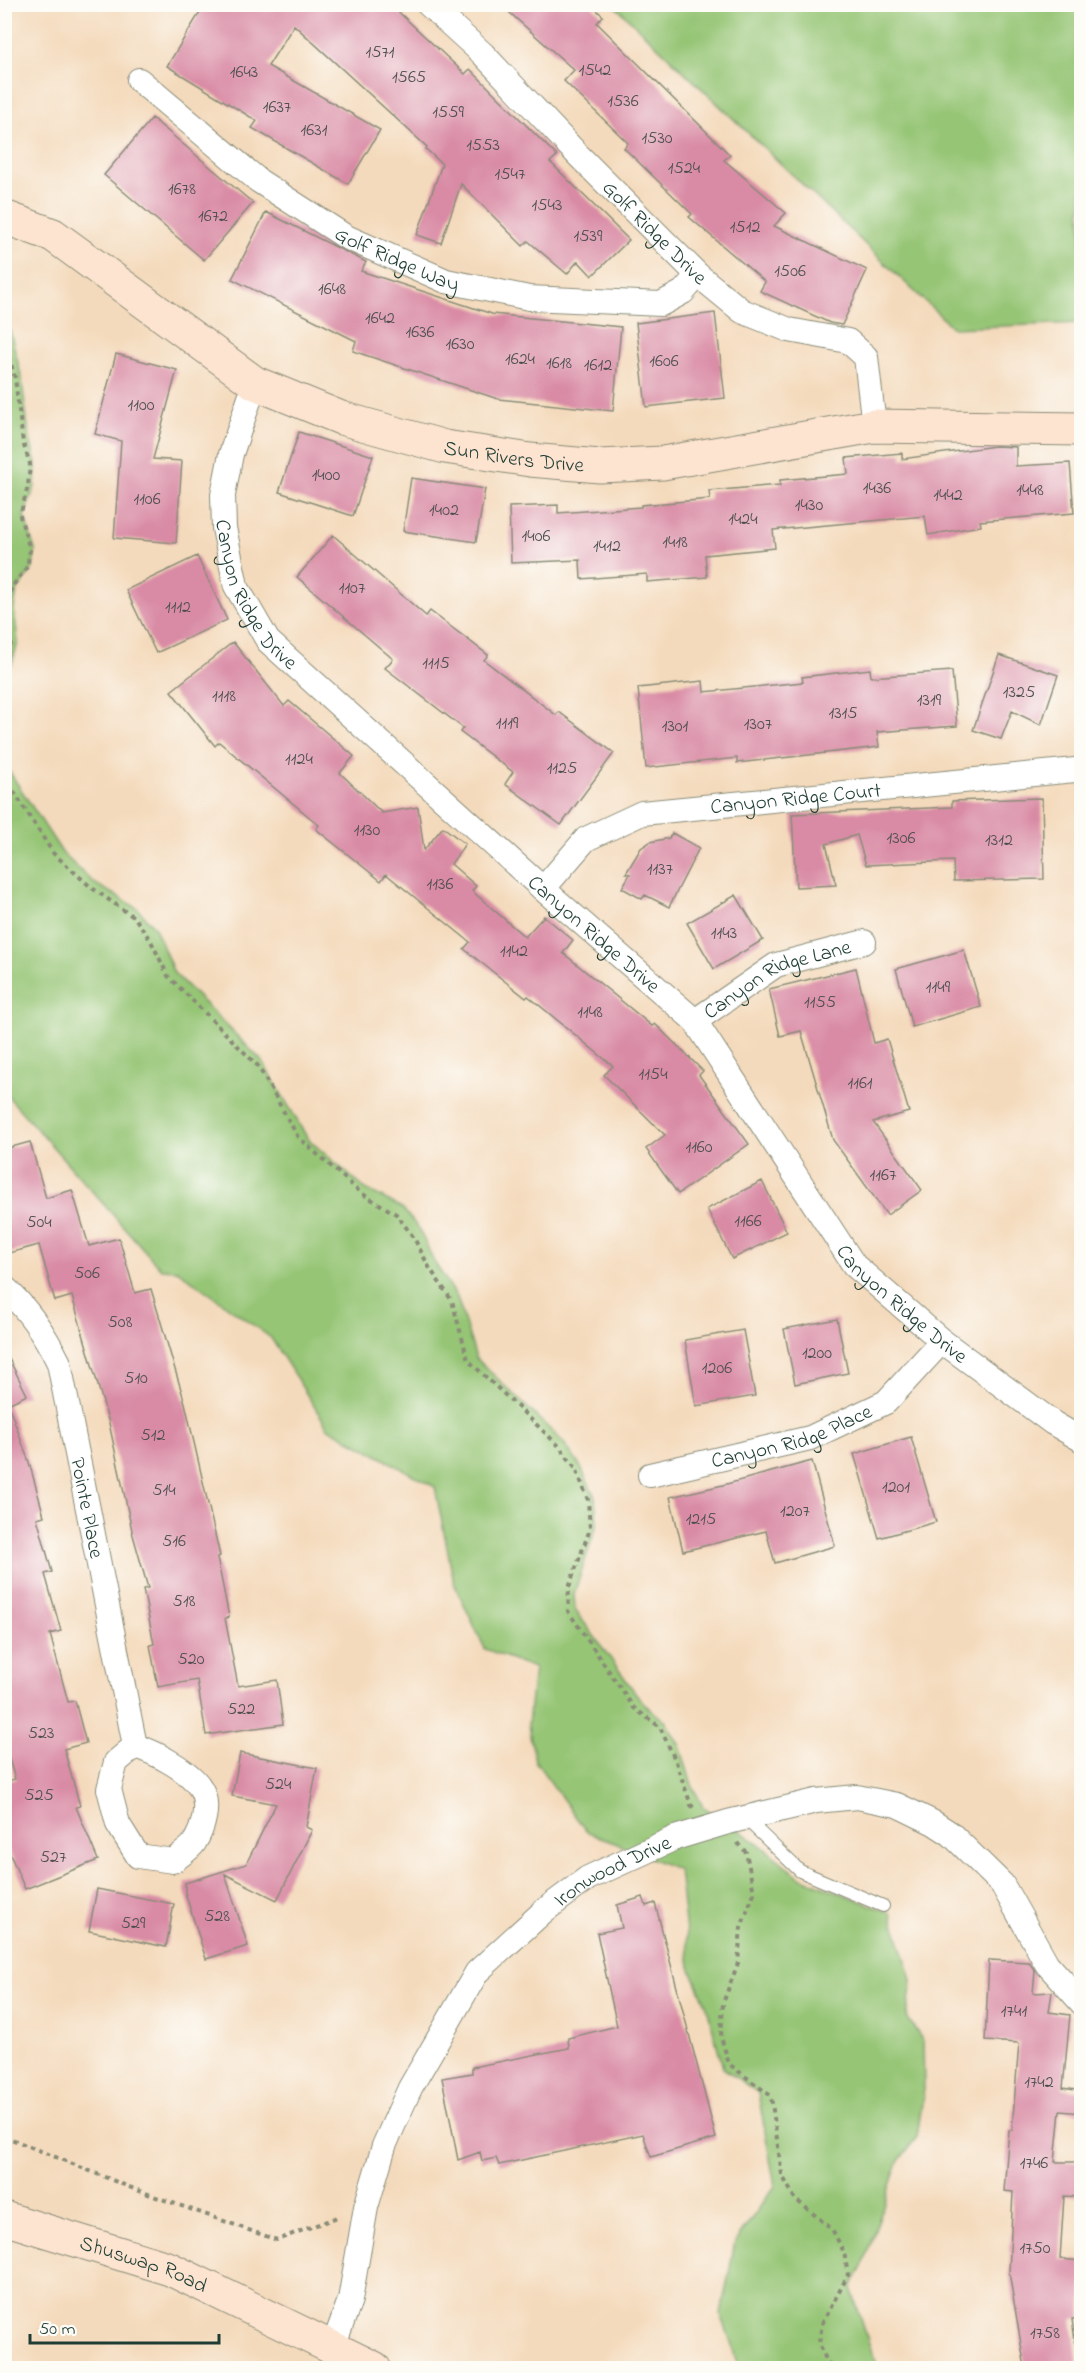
<svg xmlns="http://www.w3.org/2000/svg" width="1086" height="2373" font-family="'Indie Flower',sans-serif">
<style>
.green{fill:#95c574;stroke:#5a8154;stroke-width:1.5}
.building{fill:#d98ba5}
.lines{fill:none;stroke-linecap:round;stroke-linejoin:round}
.lane-casing{stroke:#8a8c78;stroke-width:14}
.street-casing{stroke:#8a8c78;stroke-width:26}
.secondary-casing{stroke:#8a8c78;stroke-width:35}
.path{stroke:#8a8c78;stroke-width:4;stroke-dasharray:4.5 4.5;stroke-linecap:butt}
.lane{stroke:#fff;stroke-width:12}
.street{stroke:#fff;stroke-width:24}
.secondary{stroke:#fde4d0;stroke-width:33}
.labels{text-anchor:middle;stroke-width:4.5;stroke-linejoin:round;paint-order:stroke}
.number-label{font-size:18px;fill:#4e5050}
.street-label{font-size:21px;fill:#1f3d34;stroke:#fdfcf7}
</style>
<rect width="100%" height="100%" fill="#fdfcf7"/>
<filter id="ink" filterUnits="userSpaceOnUse"><feTurbulence type="fractalNoise" baseFrequency=".0167" numOctaves="2"/><feDisplacementMap in="SourceGraphic" scale="12" xChannelSelector="R" yChannelSelector="G"/><feConvolveMatrix kernelMatrix="1 2 1 2 8 2 1 2 1" color-interpolation-filters="sRGB"/></filter>
<filter id="wash" filterUnits="userSpaceOnUse"><feTurbulence type="fractalNoise" baseFrequency=".008" numOctaves="4" result="noise"/><feDisplacementMap in="SourceGraphic" scale="24" xChannelSelector="R" yChannelSelector="G"/><feGaussianBlur stdDeviation="1.35" result="paint"/><feColorMatrix in="noise" values="0 0 0 0 0 0 0 0 0 0 0 0 0 0 0 0 0 1.4 0 .05"/><feComposite in="paint" operator="in"/></filter>
<g filter="url(#wash)">
<rect width="100%" height="100%" fill="#f4dabc"/>
<!-- green -->
<path class="green" d="M 614,5 L 1081,5 L 1081,323 L 953,328 Z
M 4,315 L 6,315 L 21,375 L 29,435 L 36,464 L 35,486 L 24,516 L 35,550 L 33,568 L 17,591 L 14,609 L 18,642 L 12,664 L 5,673 Z
M 5,765 L 63,854 L 94,883 L 137,908 L 155,928 L 174,973 L 262,1061 L 308,1139 L 364,1188 L 402,1208 L 419,1229 L 434,1262 L 457,1297 L 476,1358 L 563,1442 L 580,1466 L 595,1497 L 597,1524 L 574,1594 L 575,1610 L 643,1703 L 666,1722 L 680,1746 L 692,1785 L 703,1807 L 758,1843 L 800,1877 L 891,1913 L 912,1980 L 907,2017 L 923,2041 L 924,2089 L 917,2137 L 898,2162 L 865,2260 L 851,2288 L 877,2368 L 740,2368 L 721,2314 L 735,2242 L 775,2186 L 758,2093 L 723,2068 L 707,2007 L 690,1967 L 679,1870 L 586,1831 L 535,1761 L 528,1725 L 534,1668 L 485,1649 L 454,1583 L 435,1487 L 328,1428 L 271,1338 L 177,1270 L 161,1269 L 5,1093 Z"/>
<g id="blocks">
<!-- building -->
<path class="building" d="M 205,4 L 390,4 L 465,74 L 470,69 L 557,156 L 550,162 L 629,240 L 592,276 L 578,261 L 567,274 L 528,241 L 523,246 L 461,184 L 441,243 L 417,235 L 442,164 L 426,149 L 427,147 L 294,25 L 268,66 L 380,130 L 348,184 L 252,128 L 257,121 L 167,66 Z
M 500,4 L 590,4 L 603,16 L 597,23 L 730,155 L 724,160 L 786,213 L 774,226 L 867,270 L 842,325 L 830,323 L 760,291 L 765,282 L 689,217 L 692,214 L 624,148 L 628,143 L 564,81 L 574,70 Z
M 152,118 L 253,203 L 204,260 L 104,175 Z
M 266,212 L 366,262 L 361,271 L 492,314 L 621,327 L 613,411 L 498,399 L 353,351 L 356,341 L 232,279 Z
M 715,313 L 725,398 L 646,407 L 636,323 Z
M 116,354 L 177,370 L 153,459 L 182,461 L 176,543 L 114,538 L 121,441 L 95,434 Z
M 299,432 L 373,456 L 353,516 L 279,492 Z
M 995,446 L 1016,447 L 1016,466 L 1070,463 L 1074,513 L 980,521 L 981,526 L 928,535 L 925,516 L 773,530 L 775,548 L 705,555 L 707,577 L 647,582 L 647,574 L 581,579 L 580,560 L 511,563 L 509,507 L 558,505 L 558,513 L 641,507 L 641,505 L 710,499 L 709,491 L 780,485 L 780,480 L 848,474 L 846,458 L 902,453 L 902,459 Z
M 411,478 L 485,489 L 476,542 L 403,531 Z
M 333,535 L 426,616 L 430,611 L 488,655 L 484,660 L 556,715 L 559,712 L 614,753 L 561,825 L 505,784 L 513,772 L 460,732 L 463,728 L 385,668 L 393,659 L 297,577 Z
M 197,556 L 227,620 L 156,653 L 126,590 Z
M 233,642 L 284,706 L 289,701 L 354,756 L 340,773 L 382,813 L 418,807 L 424,850 L 443,827 L 465,844 L 451,864 L 476,886 L 472,891 L 525,937 L 544,916 L 573,940 L 563,953 L 652,1026 L 655,1024 L 703,1071 L 699,1075 L 749,1144 L 678,1194 L 646,1149 L 665,1135 L 604,1075 L 613,1066 L 528,996 L 526,998 L 464,949 L 470,942 L 386,874 L 381,881 L 316,829 L 319,825 L 219,742 L 215,746 L 171,691 Z
M 999,655 L 1058,675 L 1041,725 L 1012,711 L 1001,739 L 973,730 Z
M 870,669 L 871,677 L 952,671 L 957,726 L 877,732 L 879,747 L 737,763 L 737,758 L 646,768 L 638,688 L 703,681 L 704,692 L 803,682 L 802,677 Z
M 1042,798 L 1044,879 L 954,881 L 953,861 L 866,865 L 857,835 L 826,844 L 836,885 L 796,887 L 792,814 L 952,807 L 952,801 Z
M 672,833 L 699,848 L 669,907 L 645,895 L 642,899 L 622,888 L 630,874 L 626,873 L 641,848 L 650,842 L 669,838 Z
M 736,895 L 763,940 L 714,969 L 687,923 Z
M 964,950 L 981,1007 L 912,1027 L 896,969 Z
M 856,968 L 874,1043 L 887,1039 L 909,1112 L 873,1122 L 922,1190 L 887,1215 L 833,1140 L 801,1031 L 780,1036 L 769,989 Z
M 30,1142 L 46,1198 L 72,1190 L 89,1246 L 119,1238 L 135,1293 L 151,1289 L 185,1403 L 220,1556 L 217,1557 L 229,1617 L 225,1618 L 238,1686 L 277,1680 L 283,1724 L 206,1735 L 197,1680 L 158,1687 L 150,1645 L 154,1644 L 143,1589 L 148,1588 L 133,1535 L 109,1423 L 72,1296 L 55,1301 L 39,1245 L 9,1253 L 4,1238 L 4,1149 Z
M 762,1181 L 787,1232 L 732,1259 L 707,1209 Z
M 837,1319 L 848,1373 L 795,1384 L 784,1329 Z
M 743,1330 L 755,1396 L 696,1406 L 685,1340 Z
M 4,1349 L 27,1395 L 8,1404 L 29,1462 L 44,1516 L 37,1518 L 52,1572 L 45,1574 L 61,1631 L 50,1634 L 68,1702 L 75,1701 L 86,1743 L 64,1749 L 80,1806 L 76,1807 L 98,1860 L 25,1889 L 4,1840 L 4,1782 L 15,1779 L 4,1742 Z
M 911,1437 L 936,1522 L 879,1538 L 854,1454 Z
M 812,1461 L 835,1546 L 775,1563 L 766,1531 L 683,1551 L 670,1497 L 723,1485 Z
M 240,1753 L 317,1768 L 306,1827 L 312,1830 L 277,1900 L 225,1874 L 248,1946 L 206,1959 L 185,1892 L 185,1883 L 246,1864 L 276,1804 L 232,1796 Z
M 97,1889 L 174,1904 L 166,1947 L 89,1931 Z
M 643,1897 L 646,1906 L 655,1903 L 716,2138 L 651,2157 L 643,2134 L 499,2165 L 496,2158 L 482,2161 L 480,2152 L 458,2160 L 442,2078 L 472,2073 L 472,2067 L 569,2048 L 568,2038 L 617,2026 L 597,1933 L 622,1928 L 617,1905 Z
M 989,1960 L 1029,1962 L 1035,1971 L 1033,1993 L 1052,1992 L 1049,2012 L 1070,2015 L 1063,2088 L 1082,2091 L 1082,2113 L 1060,2111 L 1055,2162 L 1082,2162 L 1082,2197 L 1064,2196 L 1060,2259 L 1082,2261 L 1082,2318 L 1072,2319 L 1078,2363 L 1044,2368 L 1025,2368 L 1009,2272 L 1013,2192 L 1004,2191 L 1009,2130 L 1012,2130 L 1019,2043 L 985,2041 Z"/>
</g>
</g>
<g filter="url(#ink)">
<use href="#blocks" fill-opacity="0" stroke="#8a8c78" stroke-width="1.5"/>
<g class="lines">
<defs>
<path id="lane" d="M 745,1818 L 800,1871 L 883,1906"/>
<g id="street">
<path id="s1" d="M 428,4 L 483,54 L 579,156 L 698,275 L 742,311 L 789,330 L 848,341 L 866,357 L 874,426"/>
<path id="s2" d="M 139,80 L 259,181 L 346,237 L 446,281 L 529,298 L 661,304 L 683,292 L 698,275"/>
<path id="s3" d="M 255,383 L 231,454 L 223,495 L 224,528 L 236,586 L 268,641 L 543,889 L 695,1021 L 854,1265 L 942,1341 L 1053,1423 L 1082,1440"/>
<path id="s4" d="M 543,889 L 586,839 L 642,813 L 1075,770"/>
<path id="s5" d="M 695,1021 L 776,965 L 864,942"/>
<path id="s6" d="M 4,1287 C 29,1310 45,1334 59,1363 L 135,1746"/>
<path id="s7" d="M 650,1475 L 810,1438 L 886,1402 L 942,1341"/>
<path d="M 135,1746 C 155,1752 191,1771 201,1789 C 210,1805 203,1829 194,1843 C 189,1850 179,1856 173,1861 L 138,1856 L 118,1824 L 109,1789 L 116,1762 Z"/>
<path id="s8" d="M 333,2347 L 350,2300 L 366,2207 L 384,2146 L 410,2088 L 477,1972 L 545,1910 L 588,1878 L 675,1838 L 728,1822 L 816,1801 L 857,1797 L 897,1805 L 934,1823 L 951,1834 L 1002,1884 L 1047,1964 L 1082,2003"/>
</g>
<g id="secondary">
<path id="s9" d="M 4,217 L 53,235 L 255,383 L 341,418 L 445,447 L 530,460 L 600,466 L 663,463 L 874,426 L 1082,429"/>
<path id="s10" d="M 4,2218 L 170,2269 L 374,2368"/>
</g>
</defs>
<!-- lane casing -->
<use href="#lane" class="lane-casing"/>
<!-- street casing -->
<use href="#street" class="street-casing"/>
<!-- secondary casing -->
<use href="#secondary" class="secondary-casing"/>
<!-- path -->
<path class="path" d="M 4,339 L 15,378 L 23,443 L 30,464 L 28,486 L 20,516 L 30,550 L 27,567 L 11,588 L 8,613 L 11,644 L 4,664
M 4,776 L 53,853 L 92,888 L 135,918 L 151,941 L 168,976 L 258,1066 L 298,1137 L 361,1193 L 396,1214 L 414,1238 L 429,1267 L 452,1301 L 468,1360 L 558,1445 L 576,1468 L 588,1500 L 590,1529 L 569,1587 L 568,1611 L 634,1708 L 660,1727 L 676,1762 L 691,1805 L 694,1808
M 737,1843 L 746,1852 L 754,1893 L 741,1927 L 738,1963 L 723,2003 L 721,2037 L 729,2064 L 771,2096 L 782,2175 L 795,2199 L 832,2229 L 844,2252 L 848,2275 L 822,2324 L 819,2343 L 827,2362 L 834,2368
M 4,2136 L 134,2189 L 277,2240 L 340,2216"/>
<!-- lane -->
<use href="#lane" class="lane"/>
<!-- street -->
<use href="#street" class="street"/>
<!-- secondary -->
<use href="#secondary" class="secondary"/>
</g>
</g>
<g class="labels">
<!-- number labels -->
<g class="number-label">
<text x="380" y="57">1571</text>
<text x="595" y="75">1542</text>
<text x="244" y="77">1643</text>
<text x="409" y="82">1565</text>
<text x="623" y="106">1536</text>
<text x="277" y="112">1637</text>
<text x="448" y="117">1559</text>
<text x="314" y="135">1631</text>
<text x="657" y="143">1530</text>
<text x="483" y="150">1553</text>
<text x="684" y="173">1524</text>
<text x="510" y="179">1547</text>
<text x="182" y="194">1678</text>
<text x="547" y="210">1543</text>
<text x="213" y="221">1672</text>
<text x="745" y="232">1512</text>
<text x="588" y="241">1539</text>
<text x="790" y="276">1506</text>
<text x="332" y="294">1648</text>
<text x="380" y="323">1642</text>
<text x="420" y="337">1636</text>
<text x="460" y="349">1630</text>
<text x="520" y="364">1624</text>
<text x="664" y="366">1606</text>
<text x="559" y="368">1618</text>
<text x="598" y="370">1612</text>
<text x="141" y="410">1100</text>
<text x="326" y="480">1400</text>
<text x="877" y="493">1436</text>
<text x="1030" y="495">1448</text>
<text x="948" y="500">1442</text>
<text x="147" y="504">1106</text>
<text x="809" y="510">1430</text>
<text x="444" y="515">1402</text>
<text x="743" y="524">1424</text>
<text x="536" y="541">1406</text>
<text x="675" y="547">1418</text>
<text x="607" y="551">1412</text>
<text x="352" y="593">1107</text>
<text x="178" y="612">1112</text>
<text x="436" y="668">1115</text>
<text x="1019" y="697">1325</text>
<text x="224" y="701">1118</text>
<text x="929" y="705">1319</text>
<text x="843" y="718">1315</text>
<text x="507" y="728">1119</text>
<text x="758" y="729">1307</text>
<text x="675" y="731">1301</text>
<text x="299" y="764">1124</text>
<text x="562" y="773">1125</text>
<text x="367" y="835">1130</text>
<text x="901" y="843">1306</text>
<text x="999" y="845">1312</text>
<text x="660" y="874">1137</text>
<text x="440" y="889">1136</text>
<text x="724" y="938">1143</text>
<text x="514" y="956">1142</text>
<text x="938" y="992">1149</text>
<text x="820" y="1007">1155</text>
<text x="590" y="1017">1148</text>
<text x="653" y="1079">1154</text>
<text x="860" y="1088">1161</text>
<text x="699" y="1152">1160</text>
<text x="883" y="1180">1167</text>
<text x="748" y="1226">1166</text>
<text x="39" y="1227">504</text>
<text x="87" y="1278">506</text>
<text x="120" y="1327">508</text>
<text x="817" y="1358">1200</text>
<text x="717" y="1373">1206</text>
<text x="136" y="1383">510</text>
<text x="153" y="1440">512</text>
<text x="896" y="1492">1201</text>
<text x="164" y="1495">514</text>
<text x="795" y="1516">1207</text>
<text x="701" y="1524">1215</text>
<text x="174" y="1546">516</text>
<text x="184" y="1606">518</text>
<text x="191" y="1664">520</text>
<text x="241" y="1714">522</text>
<text x="41" y="1738">523</text>
<text x="278" y="1789">524</text>
<text x="39" y="1800">525</text>
<text x="53" y="1862">527</text>
<text x="217" y="1921">528</text>
<text x="133" y="1928">529</text>
<text x="1014" y="2016">1741</text>
<text x="1039" y="2087">1742</text>
<text x="1034" y="2168">1746</text>
<text x="1035" y="2253">1750</text>
<text x="1045" y="2338">1758</text>
</g>
<!-- street labels -->
<g class="street-label">
<text dy="7" stroke="none"><textPath href="#s1" startOffset="322">Golf Ridge Drive</textPath></text>
<text dy="7" stroke="none"><textPath href="#s2" startOffset="316">Golf Ridge Way</textPath></text>
<text dy="7" stroke="none"><textPath href="#s9" startOffset="573">Sun Rivers Drive</textPath></text>
<text dy="7" stroke="none"><textPath href="#s3" startOffset="225">Canyon Ridge Drive</textPath></text>
<text dy="7" stroke="none"><textPath href="#s4" startOffset="282">Canyon Ridge Court</textPath></text>
<text dy="7" stroke="none"><textPath href="#s3" startOffset="711">Canyon Ridge Drive</textPath></text>
<text dy="7" stroke="none"><textPath href="#s5" startOffset="94">Canyon Ridge Lane</textPath></text>
<text dy="7" stroke="none"><textPath href="#s3" startOffset="1197">Canyon Ridge Drive</textPath></text>
<text dy="7" stroke="none"><textPath href="#s7" startOffset="147">Canyon Ridge Place</textPath></text>
<text dy="7" stroke="none"><textPath href="#s6" startOffset="242">Pointe Place</textPath></text>
<text dy="7" stroke="none"><textPath href="#s8" startOffset="576">Ironwood Drive</textPath></text>
<text dy="7" stroke="none"><textPath href="#s10" startOffset="147">Shuswap Road</textPath></text>
</g>
</g>
<!-- margin -->
<rect width="1086" height="2373" fill="none" stroke="#fdfcf7" stroke-width="24"/>
<!-- scale -->
<path d="M30 2334v9h189v-9" fill="none" stroke="#1f3d34" stroke-width="3"/>
<text x="39" y="2334" font-size="18" fill="#1f3d34" stroke="#fdfcf7" stroke-width="4.5" paint-order="stroke">50 m</text>
</svg>
